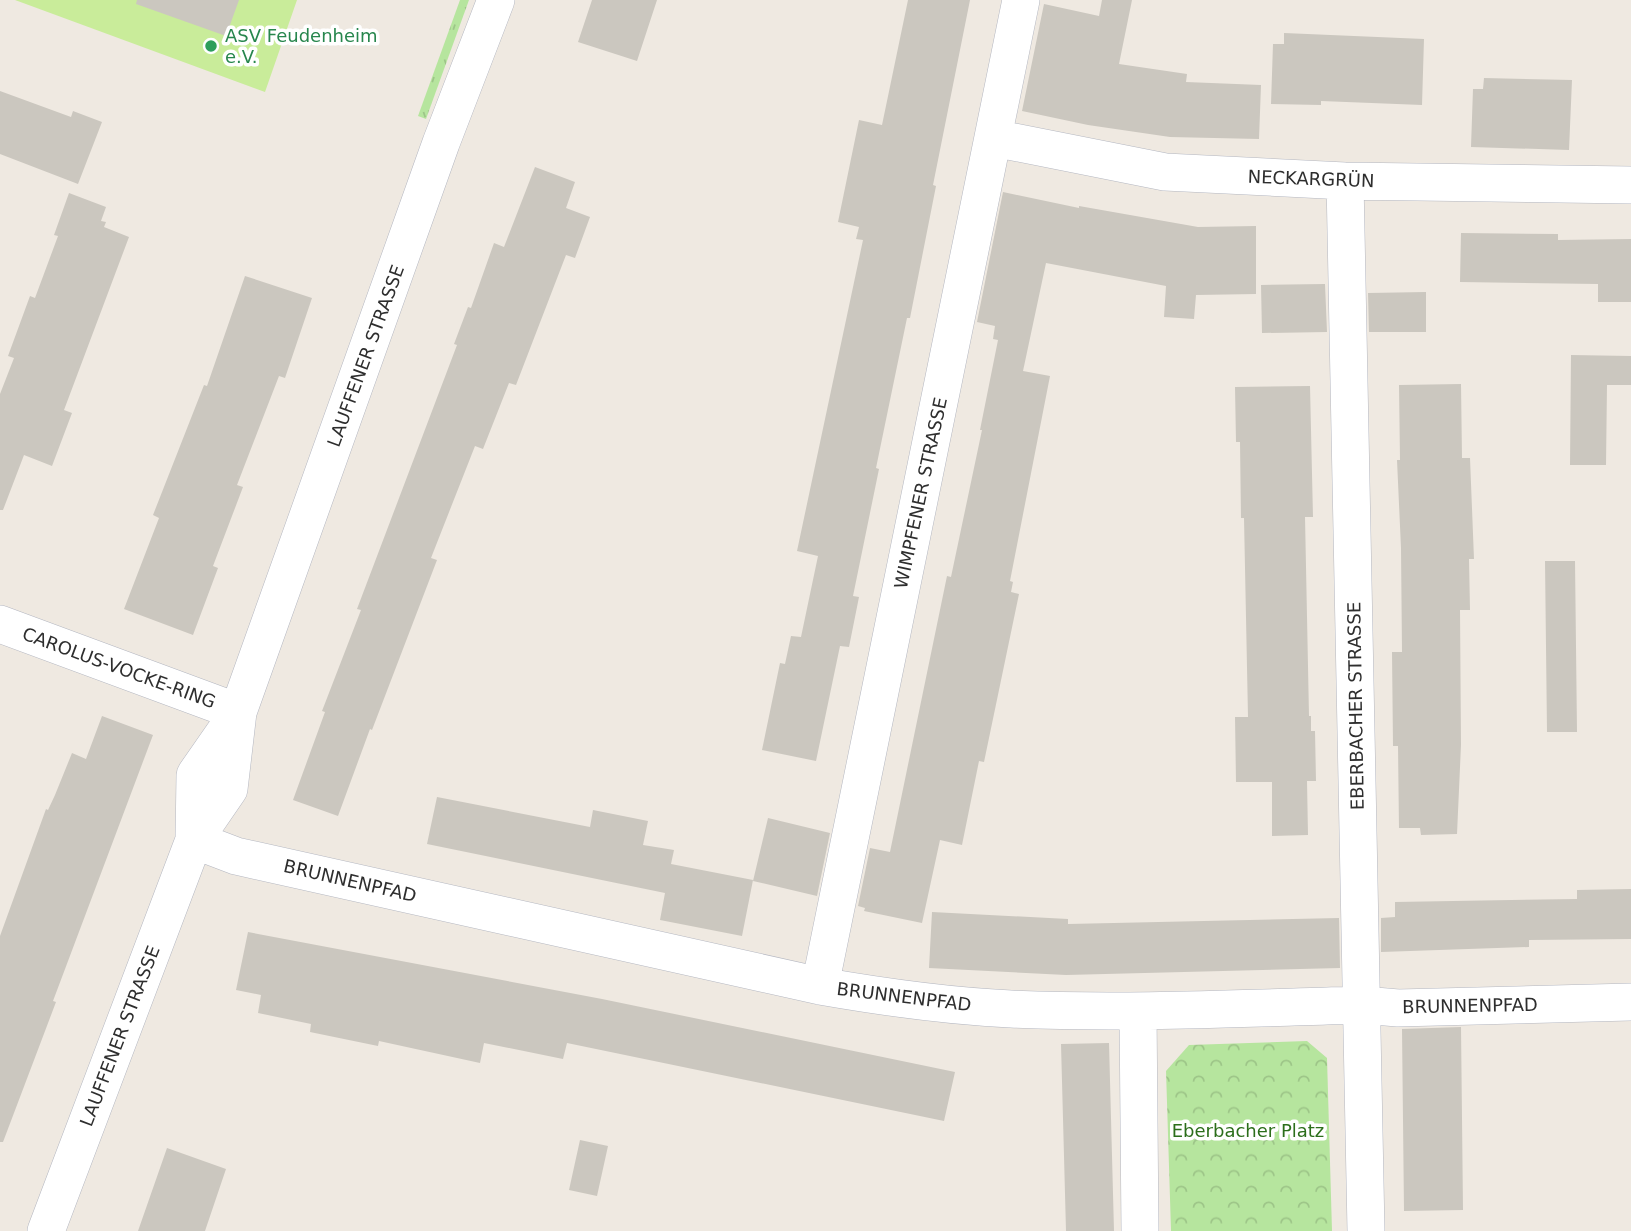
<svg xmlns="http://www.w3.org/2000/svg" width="1631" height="1231" font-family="'DejaVu Sans',sans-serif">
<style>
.grass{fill:url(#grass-tufts)}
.forest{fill:url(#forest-crowns)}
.pitch{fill:#c9ec9a}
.building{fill:#cbc7bf}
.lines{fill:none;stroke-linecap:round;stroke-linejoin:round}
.minor-casing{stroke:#b4b7c1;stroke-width:38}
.minor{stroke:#fff;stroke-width:37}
.leisure-dot{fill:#2e9e5b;stroke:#fff;stroke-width:2.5}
.labels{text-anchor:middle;stroke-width:7;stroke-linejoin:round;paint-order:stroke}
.leisure-label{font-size:18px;fill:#27864d;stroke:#fff;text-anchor:start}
.street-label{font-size:18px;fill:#2e2e2e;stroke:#fff}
.park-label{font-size:18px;fill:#2c6e1b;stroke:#fff}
</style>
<defs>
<pattern id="grass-tufts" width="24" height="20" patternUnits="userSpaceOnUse" patternTransform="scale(1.75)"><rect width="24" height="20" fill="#b6e59e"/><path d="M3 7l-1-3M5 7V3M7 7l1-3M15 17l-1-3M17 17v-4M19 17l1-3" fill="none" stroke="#9dc588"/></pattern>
<pattern id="forest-crowns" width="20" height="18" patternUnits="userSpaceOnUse" patternTransform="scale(1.75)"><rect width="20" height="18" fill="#b6e59e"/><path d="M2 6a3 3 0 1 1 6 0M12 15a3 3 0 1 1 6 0" fill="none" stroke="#9dc588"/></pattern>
</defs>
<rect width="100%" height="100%" fill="#efe9e1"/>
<!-- grass -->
<path class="grass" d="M 460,0 L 469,0 L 426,119 L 418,116 Z"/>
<!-- forest -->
<path class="forest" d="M 1307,1041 L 1327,1058 L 1332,1231 L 1171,1231 L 1166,1071 L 1189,1045 Z"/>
<!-- pitch -->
<path class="pitch" d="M 15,0 L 297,0 L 265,92 Z"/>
<!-- building -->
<path class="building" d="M 137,0 L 239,0 L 226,36 L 136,4 Z
M 592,0 L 657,0 L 637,61 L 578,42 Z
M 908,0 L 970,0 L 933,185 L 936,186 L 910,318 L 907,318 L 876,468 L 879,469 L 853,596 L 859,597 L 849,647 L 840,646 L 816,761 L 762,750 L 780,663 L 785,664 L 791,636 L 801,637 L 818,556 L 797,551 L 863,240 L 856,239 L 859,227 L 838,222 L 859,120 L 882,125 Z
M 1102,0 L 1132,0 L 1119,64 L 1187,74 L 1186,82 L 1261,85 L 1259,139 L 1170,137 L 1088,125 L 1022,111 L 1044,4 L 1099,16 Z
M 1284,33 L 1424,39 L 1422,105 L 1321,101 L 1321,105 L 1271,104 L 1273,44 L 1284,44 Z
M 1484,78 L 1572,80 L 1569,150 L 1471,147 L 1473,89 L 1483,89 Z
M 0,91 L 71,117 L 73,111 L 102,122 L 78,184 L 0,154 Z
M 535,167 L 575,182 L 566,208 L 590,217 L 575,258 L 566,255 L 516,385 L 509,383 L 483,449 L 475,446 L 431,558 L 437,560 L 372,730 L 370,729 L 338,816 L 293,800 L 325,712 L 322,711 L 361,610 L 357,609 L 457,345 L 454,344 L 468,307 L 471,308 L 494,243 L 504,247 Z
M 1003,192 L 1079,208 L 1079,206 L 1198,227 L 1256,226 L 1256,294 L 1196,295 L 1194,319 L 1164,317 L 1166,286 L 1046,263 L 1023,371 L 1050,376 L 1010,581 L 1013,582 L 1011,592 L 1019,594 L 984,762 L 979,761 L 962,845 L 940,840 L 922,923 L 864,911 L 865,908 L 858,906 L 870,848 L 890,852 L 947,576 L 951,577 L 982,430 L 980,430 L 998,340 L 993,339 L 995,326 L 977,322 Z
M 69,193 L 106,207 L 101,221 L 106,222 L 104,227 L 129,237 L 64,410 L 72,413 L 52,466 L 24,455 L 3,510 L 0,510 L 0,394 L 14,358 L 8,356 L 30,296 L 35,298 L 58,236 L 54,235 Z
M 1461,233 L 1558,234 L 1558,240 L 1631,239 L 1631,302 L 1598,302 L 1598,284 L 1460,282 Z
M 245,276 L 312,298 L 285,378 L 279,376 L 237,485 L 243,487 L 213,566 L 218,568 L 193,635 L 124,609 L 159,518 L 153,515 L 204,385 L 207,386 Z
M 1325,284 L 1327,332 L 1262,333 L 1261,285 Z
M 1426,292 L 1426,332 L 1369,332 L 1368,293 Z
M 1571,355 L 1631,356 L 1631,385 L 1607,385 L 1606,465 L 1570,465 Z
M 1461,384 L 1462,458 L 1470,458 L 1474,559 L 1469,559 L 1470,610 L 1460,610 L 1461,745 L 1457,834 L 1421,835 L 1420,828 L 1399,828 L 1398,746 L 1393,746 L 1392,652 L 1402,652 L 1401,548 L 1397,460 L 1400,460 L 1399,385 Z
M 1310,386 L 1313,517 L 1305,517 L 1309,716 L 1311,716 L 1311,731 L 1315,731 L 1316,781 L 1307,781 L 1308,835 L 1272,836 L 1272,782 L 1236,782 L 1235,717 L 1248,717 L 1244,518 L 1241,518 L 1240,442 L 1236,442 L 1235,387 Z
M 1545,561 L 1575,561 L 1577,732 L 1547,732 Z
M 102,716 L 153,735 L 53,1001 L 56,1002 L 3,1142 L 0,1142 L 0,936 L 46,809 L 48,810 L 55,795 L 72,753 L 86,759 Z
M 437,797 L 590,827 L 593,810 L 648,821 L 643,845 L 674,850 L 671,864 L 753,880 L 742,936 L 660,920 L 665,893 L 427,844 Z
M 768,818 L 830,833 L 817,896 L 753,881 Z
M 1631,889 L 1631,939 L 1529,940 L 1529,947 L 1381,952 L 1381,918 L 1395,917 L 1395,902 L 1577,899 L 1577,890 Z
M 932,912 L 1068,919 L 1068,924 L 1339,918 L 1340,968 L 1066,975 L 929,968 Z
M 248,932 L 602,999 L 955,1072 L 944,1121 L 567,1043 L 563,1059 L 484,1043 L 480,1063 L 379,1041 L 378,1046 L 310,1032 L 311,1024 L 258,1013 L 261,995 L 236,990 Z
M 1461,1027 L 1463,1210 L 1404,1211 L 1402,1029 Z
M 1109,1043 L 1114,1231 L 1066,1231 L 1061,1044 Z
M 580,1140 L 608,1146 L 597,1196 L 569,1190 Z
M 167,1148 L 226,1169 L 205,1231 L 138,1231 Z"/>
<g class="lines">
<defs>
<path id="minor" d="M 994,138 L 1165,172 L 1345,181 L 1631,185
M 1345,181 L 1366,1231
M 0,624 L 238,712
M 194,840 L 236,856 L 820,986 C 883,997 947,1006 1011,1009 C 1128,1014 1246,1008 1363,1005 L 1398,1008 L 1631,1002
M 194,840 L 195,775 L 236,716
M 820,986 L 1021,0
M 1138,1011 L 1140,1231
M 46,1231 L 194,840 L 229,789 L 238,712 L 441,143 L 496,0"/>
</defs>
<!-- minor casing -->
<use href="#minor" class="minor-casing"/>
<!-- minor -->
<use href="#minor" class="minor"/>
</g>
<!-- markers -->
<circle class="leisure-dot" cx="211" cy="46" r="7"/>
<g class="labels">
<!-- leisure labels -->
<g class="leisure-label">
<text x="225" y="42">ASV Feudenheim<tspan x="225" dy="21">e.V.</tspan></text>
</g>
<!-- street labels -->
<g class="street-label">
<text transform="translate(1311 179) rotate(2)" y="6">NECKARGRÜN</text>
<text transform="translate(366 356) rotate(-70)" y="6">LAUFFENER STRASSE</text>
<text transform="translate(921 493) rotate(-78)" y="6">WIMPFENER STRASSE</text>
<text transform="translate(119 668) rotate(20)" y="6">CAROLUS-VOCKE-RING</text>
<text transform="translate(1356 706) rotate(-91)" y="6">EBERBACHER STRASSE</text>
<text transform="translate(350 881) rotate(13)" y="6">BRUNNENPFAD</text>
<text transform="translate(904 997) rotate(7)" y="6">BRUNNENPFAD</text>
<text transform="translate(1470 1006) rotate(-1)" y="6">BRUNNENPFAD</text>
<text transform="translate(120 1036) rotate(-69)" y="6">LAUFFENER STRASSE</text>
</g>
<!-- park labels -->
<g class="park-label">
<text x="1248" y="1137">Eberbacher Platz</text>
</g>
</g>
</svg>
